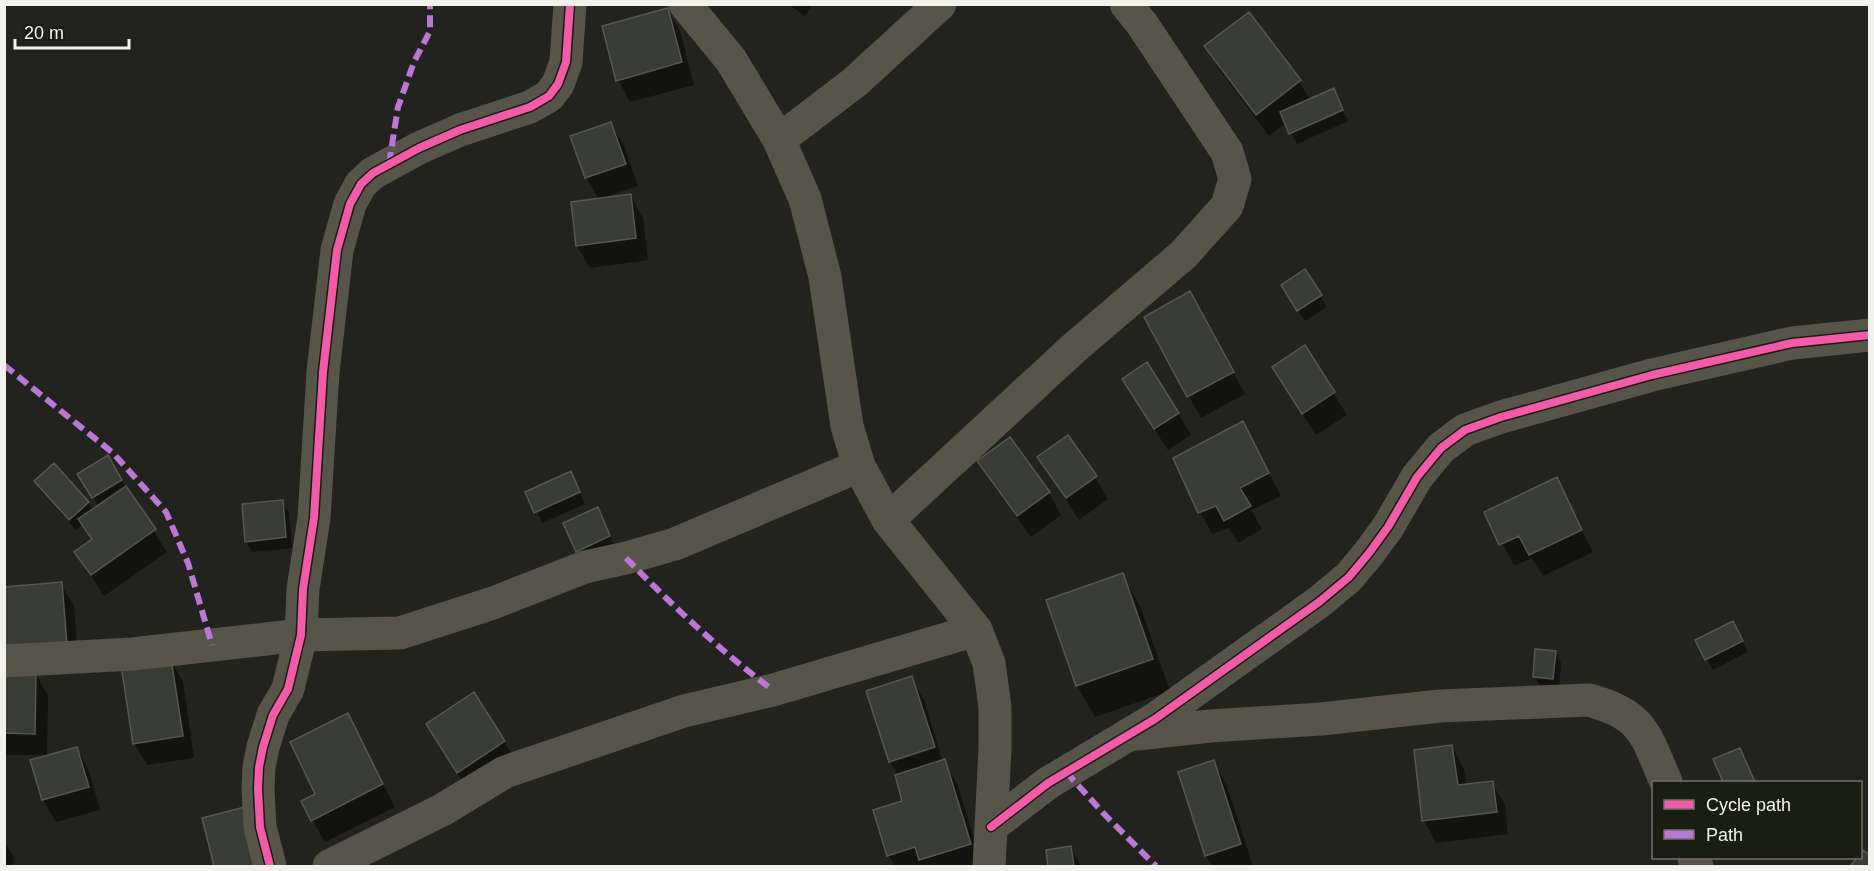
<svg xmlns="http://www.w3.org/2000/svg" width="1874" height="871" font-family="Helvetica,sans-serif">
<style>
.shadow{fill:#0007}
.building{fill:#393b36;stroke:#545753;stroke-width:1.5}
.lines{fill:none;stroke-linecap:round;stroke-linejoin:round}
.minor{stroke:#575549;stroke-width:33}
.quiet{stroke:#ba77d6;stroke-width:6;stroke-dasharray:12 6;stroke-linecap:butt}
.cycleway-casing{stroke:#191d12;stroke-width:11}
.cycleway{stroke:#f35aa7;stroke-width:8}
</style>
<rect width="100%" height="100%" fill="#22231e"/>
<!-- shadow -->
<path class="shadow" d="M 788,4 L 813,4 L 805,16 Z
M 667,9 L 680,31 L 694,85 L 630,102 L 618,80 Z
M 1206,47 L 1299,81 L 1310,100 L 1333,90 L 1348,121 L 1297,144 L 1286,123 L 1269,136 L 1219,69 Z
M 611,124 L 624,146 L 638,186 L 602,198 L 631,196 L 643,218 L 648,260 L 590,268 L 577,246 L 599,200 L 586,177 Z
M 1304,271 L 1327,307 L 1305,321 L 1289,297 Z
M 1202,315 L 1245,394 L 1201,418 L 1146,318 Z
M 1304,347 L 1347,415 L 1316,435 L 1287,389 Z
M 1136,401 L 1178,413 L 1191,435 L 1168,450 Z
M 1243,423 L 1281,496 L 1251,510 L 1262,529 L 1238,543 L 1229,528 L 1212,534 L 1200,512 L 1175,458 Z
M 107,457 L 167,552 L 104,596 L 76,552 L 92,541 L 83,524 L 76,530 L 43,493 L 36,482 L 88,503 L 93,511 L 99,507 L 79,474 Z
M 1039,457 L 1095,477 L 1108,499 L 1079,520 Z
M 979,462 L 1049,493 L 1061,515 L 1031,537 L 992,484 Z
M 1556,478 L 1593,552 L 1543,576 L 1532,558 L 1514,566 L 1486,512 Z
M 576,484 L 585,504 L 542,523 L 527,492 Z
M 282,502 L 289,513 L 292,548 L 252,552 L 246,541 Z
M 603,520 L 615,548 L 583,562 L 577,551 Z
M 1122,575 L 1140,606 L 1170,691 L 1095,717 L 1077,686 L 1048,601 Z
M 61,584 L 74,606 L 79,667 L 34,671 L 48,696 L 47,755 L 4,755 L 4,588 Z
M 1739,634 L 1748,652 L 1713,670 L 1697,641 Z
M 1555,652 L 1561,663 L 1559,689 L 1541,687 L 1534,676 Z
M 170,659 L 183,682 L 194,758 L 147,765 L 134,743 Z
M 911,678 L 924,700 L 943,762 L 957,783 L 982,866 L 895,866 L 888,855 L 904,802 L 898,775 L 890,762 L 868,692 Z
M 348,715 L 395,807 L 325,842 L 312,820 L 317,794 Z
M 504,741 L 517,763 L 471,794 L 440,746 Z
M 1452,746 L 1464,769 L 1467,786 L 1492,783 L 1505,805 L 1508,834 L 1436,843 L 1424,821 L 1415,751 Z
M 77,749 L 89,771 L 100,810 L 56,822 L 43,800 L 32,761 Z
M 1213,761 L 1226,784 L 1253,866 L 1212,866 L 1206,856 L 1179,773 Z
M 203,819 L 266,866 L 215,866 Z
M 4,841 L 14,857 L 13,866 L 4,866 Z
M 1070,848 L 1081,866 L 1050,866 L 1048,851 Z"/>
<!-- building -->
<path class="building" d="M 668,8 L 682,62 L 616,81 L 602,26 Z
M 1249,12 L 1301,80 L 1256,115 L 1204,46 Z
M 1334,88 L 1343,110 L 1289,134 L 1280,112 Z
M 611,122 L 626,164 L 585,178 L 570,136 Z
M 631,194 L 636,238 L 576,246 L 571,202 Z
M 1305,269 L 1322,295 L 1297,311 L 1281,285 Z
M 1190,291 L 1234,372 L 1187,397 L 1144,317 Z
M 1305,345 L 1335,392 L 1302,414 L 1272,367 Z
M 1147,362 L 1179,413 L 1154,429 L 1122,379 Z
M 1243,421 L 1269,473 L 1240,488 L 1251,506 L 1224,521 L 1216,506 L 1198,513 L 1173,458 Z
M 1068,435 L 1097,476 L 1066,498 L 1037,457 Z
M 1010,437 L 1050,492 L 1017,516 L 977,461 Z
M 108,455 L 122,480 L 92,498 L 77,474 Z
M 54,463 L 89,502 L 69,520 L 34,481 Z
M 571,471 L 580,492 L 534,513 L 525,492 Z
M 1557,477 L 1582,530 L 1529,555 L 1519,536 L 1499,545 L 1484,512 Z
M 126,486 L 156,529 L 91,575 L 74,552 L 92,539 L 78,519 Z
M 283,500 L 286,537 L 245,542 L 242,504 Z
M 598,507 L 610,536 L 576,552 L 563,523 Z
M 1123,573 L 1153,659 L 1076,686 L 1046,600 Z
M 62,582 L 67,645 L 4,651 L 4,587 Z
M 1733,621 L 1743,641 L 1705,660 L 1695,640 Z
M 1535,649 L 1556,651 L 1553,679 L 1533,677 Z
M 171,658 L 183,736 L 133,744 L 121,665 Z
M 4,671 L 36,672 L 35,734 L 4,733 Z
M 912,676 L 935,747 L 889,762 L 866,691 Z
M 474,692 L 505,741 L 457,773 L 426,724 Z
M 348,713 L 383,784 L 311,821 L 301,801 L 315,794 L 290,742 Z
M 1452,745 L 1458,785 L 1493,781 L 1497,812 L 1422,821 L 1414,750 Z
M 77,747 L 89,787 L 42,800 L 30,760 Z
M 1740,748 L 1755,782 L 1723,782 L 1713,759 Z
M 945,759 L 971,844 L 919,860 L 915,847 L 887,856 L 873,810 L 902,801 L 895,775 Z
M 1214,760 L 1241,844 L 1205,856 L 1178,772 Z
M 245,807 L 260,866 L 214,866 L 202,818 Z
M 1071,846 L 1074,866 L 1048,866 L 1046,850 Z
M 1863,850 L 1870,855 L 1870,866 L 1850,866 L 1857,858 L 1860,858 Z"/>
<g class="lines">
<!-- minor -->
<path class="minor" d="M 685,4 L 731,60 L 779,140 L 805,199 L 825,277 L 847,426 L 859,466 L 888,520 L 976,630 L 989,663 L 995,707 L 995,749 L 989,866
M 779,140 L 855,82 L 940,4
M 888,520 L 1074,348 L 1183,255 L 1227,206 L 1235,179 L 1227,152 L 1142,24 L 1126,4
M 4,661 L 132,654 L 301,635 L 400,633 L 493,603 L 585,567 L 626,558 L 675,544 L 859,466
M 1137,734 L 1210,726 L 1321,719 L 1440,706 L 1589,700 C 1644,715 1645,734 1666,782
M 991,827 L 1048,783 L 1155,719 L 1319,602 L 1349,577 L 1369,553 L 1388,527 L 1417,477 L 1441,448 L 1465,430 L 1501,417 L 1652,375 L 1792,343 L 1870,335
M 1694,858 L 1697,866
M 270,866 L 260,827 L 258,789 L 259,767 L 263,747 L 273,715 L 288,689 L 301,635 L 303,589 L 314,518 L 323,372 L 337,250 L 350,204 L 361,184 L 373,173 L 419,148 L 460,130 L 530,107 L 549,96 L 558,84 L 566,62 L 570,4
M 329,866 L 442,810 L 505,772 L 684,711 L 773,690 L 976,630"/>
<!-- quiet -->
<path class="quiet" d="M 389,164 L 398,107 L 414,62 L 430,31 L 430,4
M 4,365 L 113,453 L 166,512 L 188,563 L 212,645
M 626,558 C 672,605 720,651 773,690
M 1066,772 L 1106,816 L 1156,866"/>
<defs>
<path id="cycleway" d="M 991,827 L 1048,783 L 1155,719 L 1319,602 L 1349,577 L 1369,553 L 1388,527 L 1417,477 L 1441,448 L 1465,430 L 1501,417 L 1652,375 L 1792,343 L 1870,335
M 270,866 L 260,827 L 258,789 L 259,767 L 263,747 L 273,715 L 288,689 L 301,635 L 303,589 L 314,518 L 323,372 L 337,250 L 350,204 L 361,184 L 373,173 L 419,148 L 460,130 L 530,107 L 549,96 L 558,84 L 566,62 L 570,4"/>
</defs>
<!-- cycleway casing -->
<use href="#cycleway" class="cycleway-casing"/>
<!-- cycleway -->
<use href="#cycleway" class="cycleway"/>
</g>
<!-- border -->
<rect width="1874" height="871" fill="none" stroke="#f0f2eb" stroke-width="12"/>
<!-- legend -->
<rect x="1652" y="781" width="210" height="78" fill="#191d12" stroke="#6f7269" stroke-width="1.5"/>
<rect x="1664" y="800" width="30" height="9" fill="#f35aa7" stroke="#6f7269" stroke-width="1.5"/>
<text x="1706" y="811" font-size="18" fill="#f0f2eb">Cycle path</text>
<rect x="1664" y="830" width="30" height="9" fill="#ba77d6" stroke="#6f7269" stroke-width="1.5"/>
<text x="1706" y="841" font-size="18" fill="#f0f2eb">Path</text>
<!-- scale -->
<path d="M15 39v9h114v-9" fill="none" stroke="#f0f2eb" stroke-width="3"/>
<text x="24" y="39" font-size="18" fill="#f0f2eb" stroke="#191d12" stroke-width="4.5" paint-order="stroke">20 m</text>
</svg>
